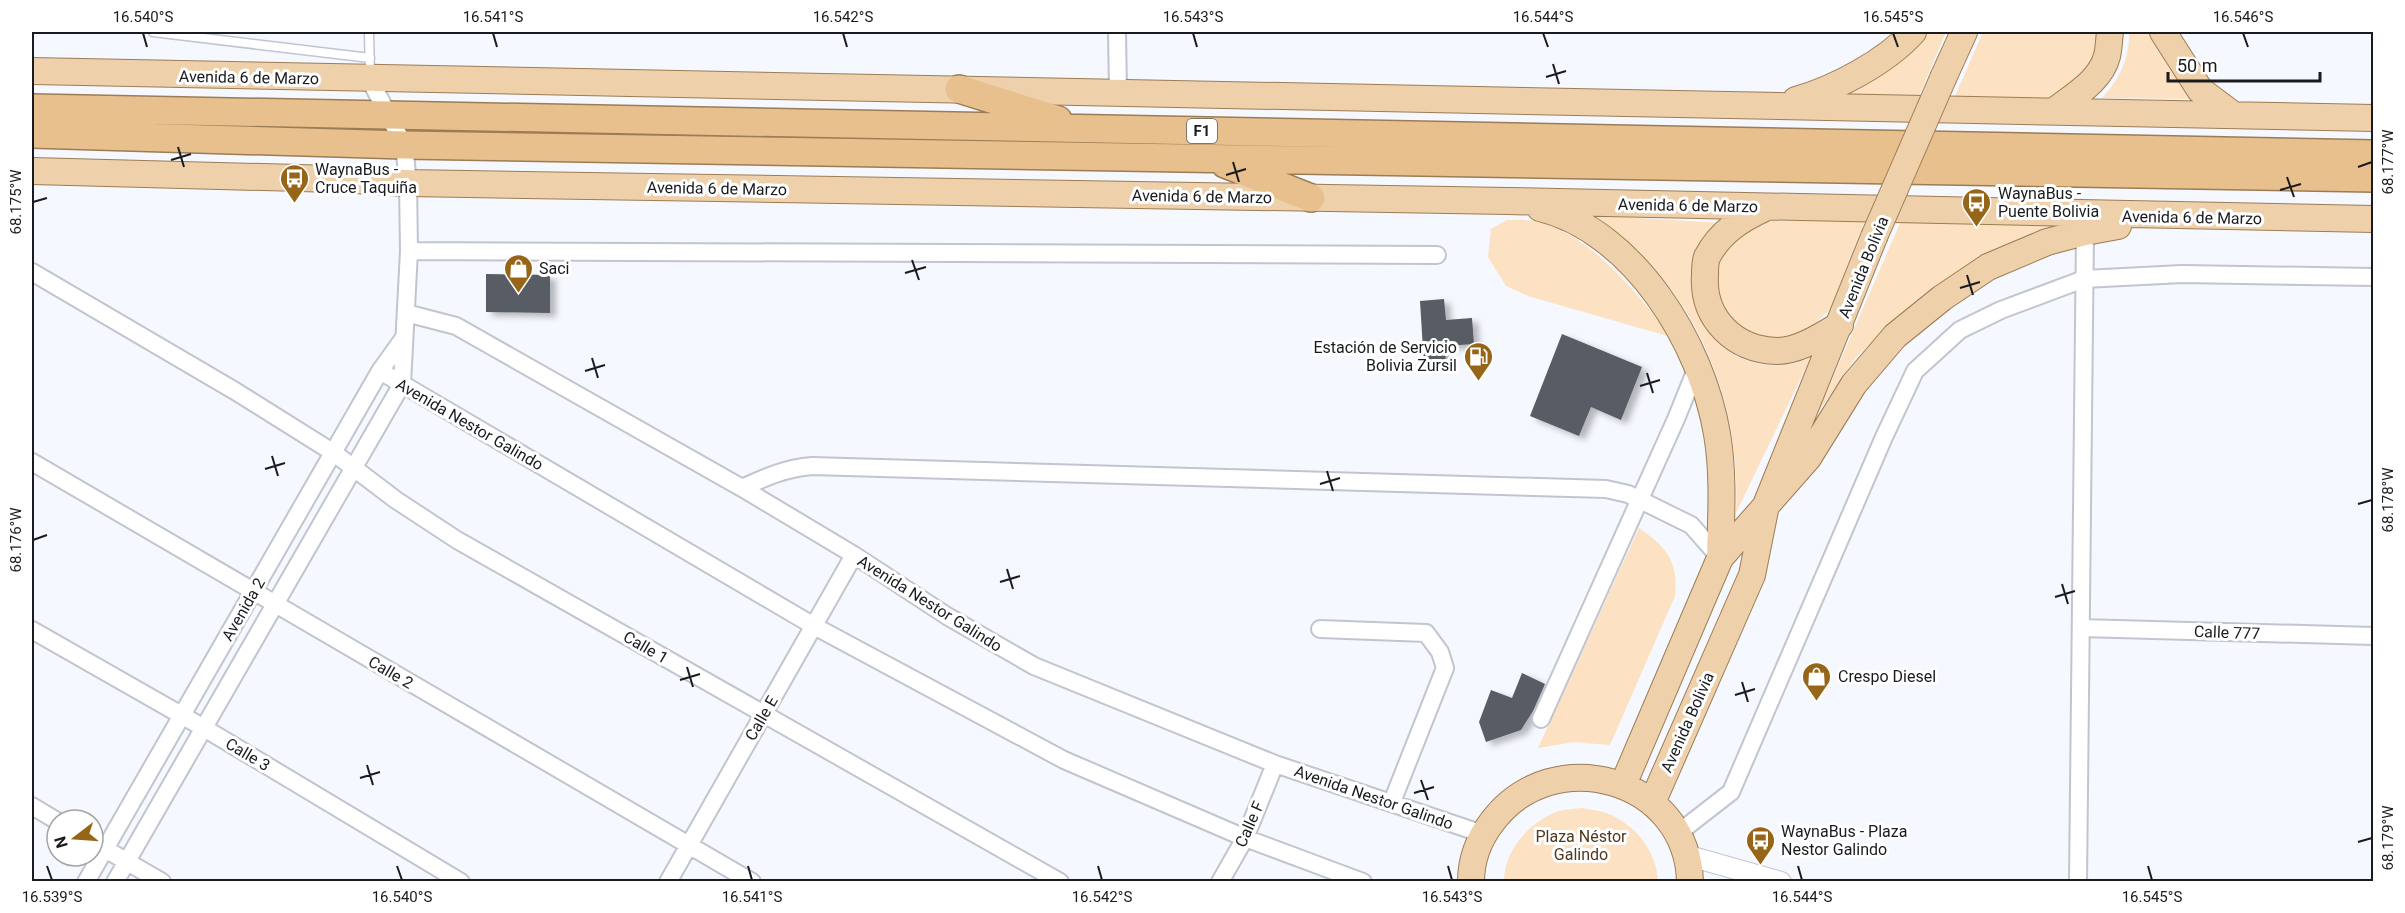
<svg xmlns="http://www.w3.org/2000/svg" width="2405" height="913" font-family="Roboto,sans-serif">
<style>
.green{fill:#fce1c2}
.building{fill:#595c65;filter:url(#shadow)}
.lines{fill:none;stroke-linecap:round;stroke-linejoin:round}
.service-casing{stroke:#c1c5cf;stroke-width:11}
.minor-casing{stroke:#c1c5cf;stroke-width:20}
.tertiary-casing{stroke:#c1c5cf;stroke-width:22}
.primary-casing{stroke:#9c7c54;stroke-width:28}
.trunk-casing{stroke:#9c7c54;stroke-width:30}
.service{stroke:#fff;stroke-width:8}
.minor{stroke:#fff;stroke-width:16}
.tertiary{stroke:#fff;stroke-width:20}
.primary{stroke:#eed0aa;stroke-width:26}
.trunk{stroke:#e8c08e;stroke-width:27}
.primary-bridge-casing{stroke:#9c7c54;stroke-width:28;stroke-linecap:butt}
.primary-bridge{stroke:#eed0aa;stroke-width:26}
.ticks{fill:none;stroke:#191b1e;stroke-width:2}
.labels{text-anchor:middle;stroke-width:6;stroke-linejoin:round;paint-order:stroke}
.shield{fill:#fff;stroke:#5e5f62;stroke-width:1.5}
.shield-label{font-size:15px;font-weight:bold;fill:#191b1e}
.street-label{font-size:16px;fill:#191b1e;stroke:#fff}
.poi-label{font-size:16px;fill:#191b1e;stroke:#fff;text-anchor:start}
.park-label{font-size:16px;fill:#50391c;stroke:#fff}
.neatline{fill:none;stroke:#191b1e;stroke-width:2}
.ticks-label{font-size:15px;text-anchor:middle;fill:#191b1e}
</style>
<defs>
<filter id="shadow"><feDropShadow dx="6" dy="4" stdDeviation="3" flood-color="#0004"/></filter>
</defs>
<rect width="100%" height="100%" fill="#f5f8fe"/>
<!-- green -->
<path class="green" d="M 1927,32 L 1946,32 L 1919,96 L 1846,94 L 1911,51 Z
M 1983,32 L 2101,32 L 2097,55 L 2083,78 L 2058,95 L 2036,101 L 1955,96 Z
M 2129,32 L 2148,32 L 2192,99 L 2102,98 C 2119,80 2130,57 2129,32 Z
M 1588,215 L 1722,223 L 1693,292 C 1696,302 1698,314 1703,323 C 1724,362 1773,376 1811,357 L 1736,513 C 1740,433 1719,356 1673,292 C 1662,277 1650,261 1637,250 C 1622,237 1604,227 1588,215 Z
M 1866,218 L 1830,309 L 1812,327 L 1791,340 L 1751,336 L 1735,326 L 1720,308 L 1715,269 L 1724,252 L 1732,240 L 1758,224 L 1773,221 Z
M 1507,220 C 1518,220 1530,219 1540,222 C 1593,237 1639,295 1671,337 L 1528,296 L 1506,286 L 1488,257 L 1491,229 Z
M 1901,221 L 2067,226 L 1984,258 L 1903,313 L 1856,357 L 1817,414 Z
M 1639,528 C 1666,547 1679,561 1675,596 L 1610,745 L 1574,742 L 1538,748 Z
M 1583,808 C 1590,810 1599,810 1606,813 C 1634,823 1657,851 1658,881 L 1504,881 C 1504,850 1530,821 1559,811 C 1567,809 1575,809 1583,808 Z"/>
<!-- building -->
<path class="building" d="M 486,274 L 550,275 L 550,313 L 486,312 Z
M 1444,299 L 1446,320 L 1472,318 L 1474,344 L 1445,346 L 1446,364 L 1424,365 L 1420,301 Z
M 1562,334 L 1642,367 L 1621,420 L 1591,407 L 1579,436 L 1530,416 Z
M 1522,673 L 1545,684 L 1533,711 L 1521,730 L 1486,742 L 1479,722 L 1491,690 L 1512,698 Z"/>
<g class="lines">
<defs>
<path id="service" d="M 153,32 L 370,58
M 369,32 L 370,76"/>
<path id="minor" d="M 1117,32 L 1118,93
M 409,251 L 1437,255
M 32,272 L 235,391 L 334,453 L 396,500 L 457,540 L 1060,882
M 406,313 L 456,326 L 742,488 L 854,555 L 947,616 L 1034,666 L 1275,764 L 1483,834
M 380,371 L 814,626 L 1064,760 L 1245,838 L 1363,882
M 32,462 L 752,882
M 742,488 C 766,477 786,468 812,466 L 1606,489 L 1628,494 L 1691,525 L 1720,558
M 2081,628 L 2374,636
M 1320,629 L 1426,633 L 1440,652 L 1445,668 L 1392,802
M 32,630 L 204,728 L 461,882
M 1541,719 L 1676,419 L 1697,367
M 32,806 L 57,821
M 1677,834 L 1731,792 L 1884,437 L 1915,371 L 1960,330 L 2001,310 L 2084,279 L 2182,274 L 2374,277
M 93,842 L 162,882
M 86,882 L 380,371 L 403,339
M 115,882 L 402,384 L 409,251 L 408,183 L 404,145 L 370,80
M 668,882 L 854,555
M 1220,882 L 1245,838 L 1275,764
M 2078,882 L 2085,232"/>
<path id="tertiary" d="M 1686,855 L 1781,882"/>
<path id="primary" d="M 2163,32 L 2200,90 L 2232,114
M 32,71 C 812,91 1593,98 2374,118
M 1944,76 L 1964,32
M 1796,100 C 1835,89 1886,62 1913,32
M 2057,109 C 2075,95 2101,80 2107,56 C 2109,48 2109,39 2110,32
M 32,171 L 335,179 L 408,183 L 1508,201 L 2374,219
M 1540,208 C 1634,231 1702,344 1717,434 C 1724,475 1721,517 1720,558
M 1765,208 C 1741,219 1720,232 1707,257 C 1705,262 1705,269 1705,275 C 1702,319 1735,350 1777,351 C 1800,351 1822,335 1840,325
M 1623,785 L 1720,558 L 1808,458 L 1854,384 L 1895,336 L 1942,298 L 1988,267 L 2047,242 L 2085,232 L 2118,226
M 1652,803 L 1752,575 L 1766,505 L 1874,237
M 1471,882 C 1471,860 1479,839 1492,822 C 1553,740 1688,779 1690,882"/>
<path id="trunk" d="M 959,89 L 1058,120
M 32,108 L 2374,154
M 32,134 L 404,145 L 2374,178
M 1225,164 L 1311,198"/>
</defs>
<!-- service casing -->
<use href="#service" class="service-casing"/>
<!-- minor casing -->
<use href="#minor" class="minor-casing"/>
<!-- tertiary casing -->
<use href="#tertiary" class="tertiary-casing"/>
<!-- primary casing -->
<use href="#primary" class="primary-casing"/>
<!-- trunk casing -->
<use href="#trunk" class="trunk-casing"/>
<!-- service -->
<use href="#service" class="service"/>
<!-- minor -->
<use href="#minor" class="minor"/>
<!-- tertiary -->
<use href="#tertiary" class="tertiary"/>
<!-- primary -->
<use href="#primary" class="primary"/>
<!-- trunk -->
<use href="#trunk" class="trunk"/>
<defs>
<path id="primary-bridge" d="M 1874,237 L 1944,76"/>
</defs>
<!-- primary-bridge casing -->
<use href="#primary-bridge" class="primary-bridge-casing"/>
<!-- primary-bridge -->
<use href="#primary-bridge" class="primary-bridge"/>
</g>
<!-- ticks -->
<path class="ticks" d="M 143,33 L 147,47M 493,33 L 497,47M 843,33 L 847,47M 1193,33 L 1197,47M 1543,33 L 1548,47M 1893,33 L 1898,47M 2243,33 L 2248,47M 1553,64 L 1559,84M 1546,77 L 1566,71M 178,147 L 184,167M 171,160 L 191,154M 1233,162 L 1239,182M 2358,167 L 2372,162M 1226,175 L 1246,169M 2287,177 L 2294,197M 2280,190 L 2301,184M 33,202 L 47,198M 912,260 L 919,280M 905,273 L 926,267M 1967,275 L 1973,295M 1960,288 L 1980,282M 592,358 L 598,378M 585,371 L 605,365M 1647,373 L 1653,393M 1640,386 L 1660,380M 272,456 L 278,476M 265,469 L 285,463M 1327,471 L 1333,491M 1320,484 L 1340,478M 2358,504 L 2372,500M 33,540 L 47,535M 1007,569 L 1013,589M 1000,582 L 1020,576M 2062,584 L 2068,604M 2055,597 L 2075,591M 687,667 L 693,687M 680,680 L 700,674M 1742,682 L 1748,702M 1735,695 L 1755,689M 367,765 L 373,785M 360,778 L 380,772M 1421,780 L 1428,800M 1414,793 L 1434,787M 2358,842 L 2372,838M 47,866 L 52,880M 397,866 L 402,880M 748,866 L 752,880M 1098,866 L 1102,880M 1448,866 L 1452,880M 1798,866 L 1802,880M 2148,866 L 2152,880"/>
<!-- icons -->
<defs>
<symbol id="bus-pin" viewBox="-11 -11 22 30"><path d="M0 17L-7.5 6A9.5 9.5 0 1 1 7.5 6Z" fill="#976518" stroke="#fff"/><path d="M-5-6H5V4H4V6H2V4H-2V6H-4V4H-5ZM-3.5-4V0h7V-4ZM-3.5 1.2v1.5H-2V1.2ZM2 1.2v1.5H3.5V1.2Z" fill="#fff"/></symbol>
<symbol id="shop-pin" viewBox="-11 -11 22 30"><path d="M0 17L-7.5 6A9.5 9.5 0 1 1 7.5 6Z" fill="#976518" stroke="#fff"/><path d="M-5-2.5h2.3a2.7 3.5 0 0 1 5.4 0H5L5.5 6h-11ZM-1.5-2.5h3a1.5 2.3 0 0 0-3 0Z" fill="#fff"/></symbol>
<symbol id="fuel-pin" viewBox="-11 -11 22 30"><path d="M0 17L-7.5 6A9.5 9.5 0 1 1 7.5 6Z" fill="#976518" stroke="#fff"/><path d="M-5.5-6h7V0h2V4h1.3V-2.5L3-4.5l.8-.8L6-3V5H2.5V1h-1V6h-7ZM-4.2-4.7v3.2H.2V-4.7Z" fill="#fff"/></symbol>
</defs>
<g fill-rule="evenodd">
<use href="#bus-pin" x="278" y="162" width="33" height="45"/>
<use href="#bus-pin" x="1960" y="186" width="33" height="45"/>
<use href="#shop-pin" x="502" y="252" width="33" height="45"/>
<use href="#fuel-pin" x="1462" y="340" width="33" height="45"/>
<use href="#shop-pin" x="1800" y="660" width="33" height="45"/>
<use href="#bus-pin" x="1744" y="824" width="33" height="45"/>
</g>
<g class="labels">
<!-- shield labels -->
<rect class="shield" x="1187" y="119" width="30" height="24" rx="4.5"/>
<g class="shield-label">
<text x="1202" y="136">F1</text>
</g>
<!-- street labels -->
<g class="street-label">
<text transform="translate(249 77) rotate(1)" y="6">Avenida 6 de Marzo</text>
<text transform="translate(717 188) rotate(1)" y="6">Avenida 6 de Marzo</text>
<text transform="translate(1202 196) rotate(1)" y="6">Avenida 6 de Marzo</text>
<text transform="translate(1688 205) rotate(1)" y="6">Avenida 6 de Marzo</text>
<text transform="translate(2192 217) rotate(1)" y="6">Avenida 6 de Marzo</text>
<text transform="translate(1863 267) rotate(-68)" y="6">Avenida Bolivia</text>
<text transform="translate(470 424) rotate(30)" y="6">Avenida Nestor Galindo</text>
<text transform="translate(930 603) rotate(32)" y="6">Avenida Nestor Galindo</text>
<text transform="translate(243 609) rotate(-60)" y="6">Avenida 2</text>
<text transform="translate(2227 632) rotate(2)" y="6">Calle 777</text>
<text transform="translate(646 647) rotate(30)" y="6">Calle 1</text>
<text transform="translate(391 672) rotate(30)" y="6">Calle 2</text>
<text transform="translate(761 718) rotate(-60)" y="6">Calle E</text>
<text transform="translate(1687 722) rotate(-66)" y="6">Avenida Bolivia</text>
<text transform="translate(248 754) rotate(31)" y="6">Calle 3</text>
<text transform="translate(1374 797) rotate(19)" y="6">Avenida Nestor Galindo</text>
<text transform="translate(1249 824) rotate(-66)" y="6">Calle F</text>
</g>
<!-- poi labels -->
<g class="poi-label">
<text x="315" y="175">WaynaBus -<tspan x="315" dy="18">Cruce Taquiña</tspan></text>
<text x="1998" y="199">WaynaBus -<tspan x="1998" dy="18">Puente Bolivia</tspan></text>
<text x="539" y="274">Saci</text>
<text x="1457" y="353" text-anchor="end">Estación de Servicio<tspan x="1457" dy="18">Bolivia Zursil</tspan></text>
<text x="1838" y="682">Crespo Diesel</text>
<text x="1781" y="837">WaynaBus - Plaza<tspan x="1781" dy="18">Nestor Galindo</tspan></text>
</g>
<!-- park labels -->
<g class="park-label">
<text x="1581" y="842">Plaza Néstor<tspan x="1581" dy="18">Galindo</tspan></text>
</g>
</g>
<!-- border -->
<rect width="2405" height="913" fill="none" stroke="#ffffff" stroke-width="66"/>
<!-- north arrow -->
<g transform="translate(75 838) rotate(253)"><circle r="28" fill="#ffffff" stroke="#a3a4a5" stroke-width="1.5"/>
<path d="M0-4.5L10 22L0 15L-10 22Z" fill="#976518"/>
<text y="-9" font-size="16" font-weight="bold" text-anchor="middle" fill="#191b1e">N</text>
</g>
<!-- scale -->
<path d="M2168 72v9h152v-9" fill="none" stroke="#191b1e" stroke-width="3"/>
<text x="2177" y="72" font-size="18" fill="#191b1e" stroke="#ffffff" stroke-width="4.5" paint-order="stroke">50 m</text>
<rect x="33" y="33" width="2339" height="847" class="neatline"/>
<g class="ticks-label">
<text x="143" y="22">16.540°S</text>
<text x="493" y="22">16.541°S</text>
<text x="843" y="22">16.542°S</text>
<text x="1193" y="22">16.543°S</text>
<text x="1543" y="22">16.544°S</text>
<text x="1893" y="22">16.545°S</text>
<text x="2243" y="22">16.546°S</text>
<text transform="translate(2388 162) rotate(-90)" y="5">68.177°W</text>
<text transform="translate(16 202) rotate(-90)" y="5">68.175°W</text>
<text transform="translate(2388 500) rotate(-90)" y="5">68.178°W</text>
<text transform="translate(16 540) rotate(-90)" y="5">68.176°W</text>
<text transform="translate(2388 838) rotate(-90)" y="5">68.179°W</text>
<text x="52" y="902">16.539°S</text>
<text x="402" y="902">16.540°S</text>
<text x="752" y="902">16.541°S</text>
<text x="1102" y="902">16.542°S</text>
<text x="1452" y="902">16.543°S</text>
<text x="1802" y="902">16.544°S</text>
<text x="2152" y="902">16.545°S</text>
</g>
</svg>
